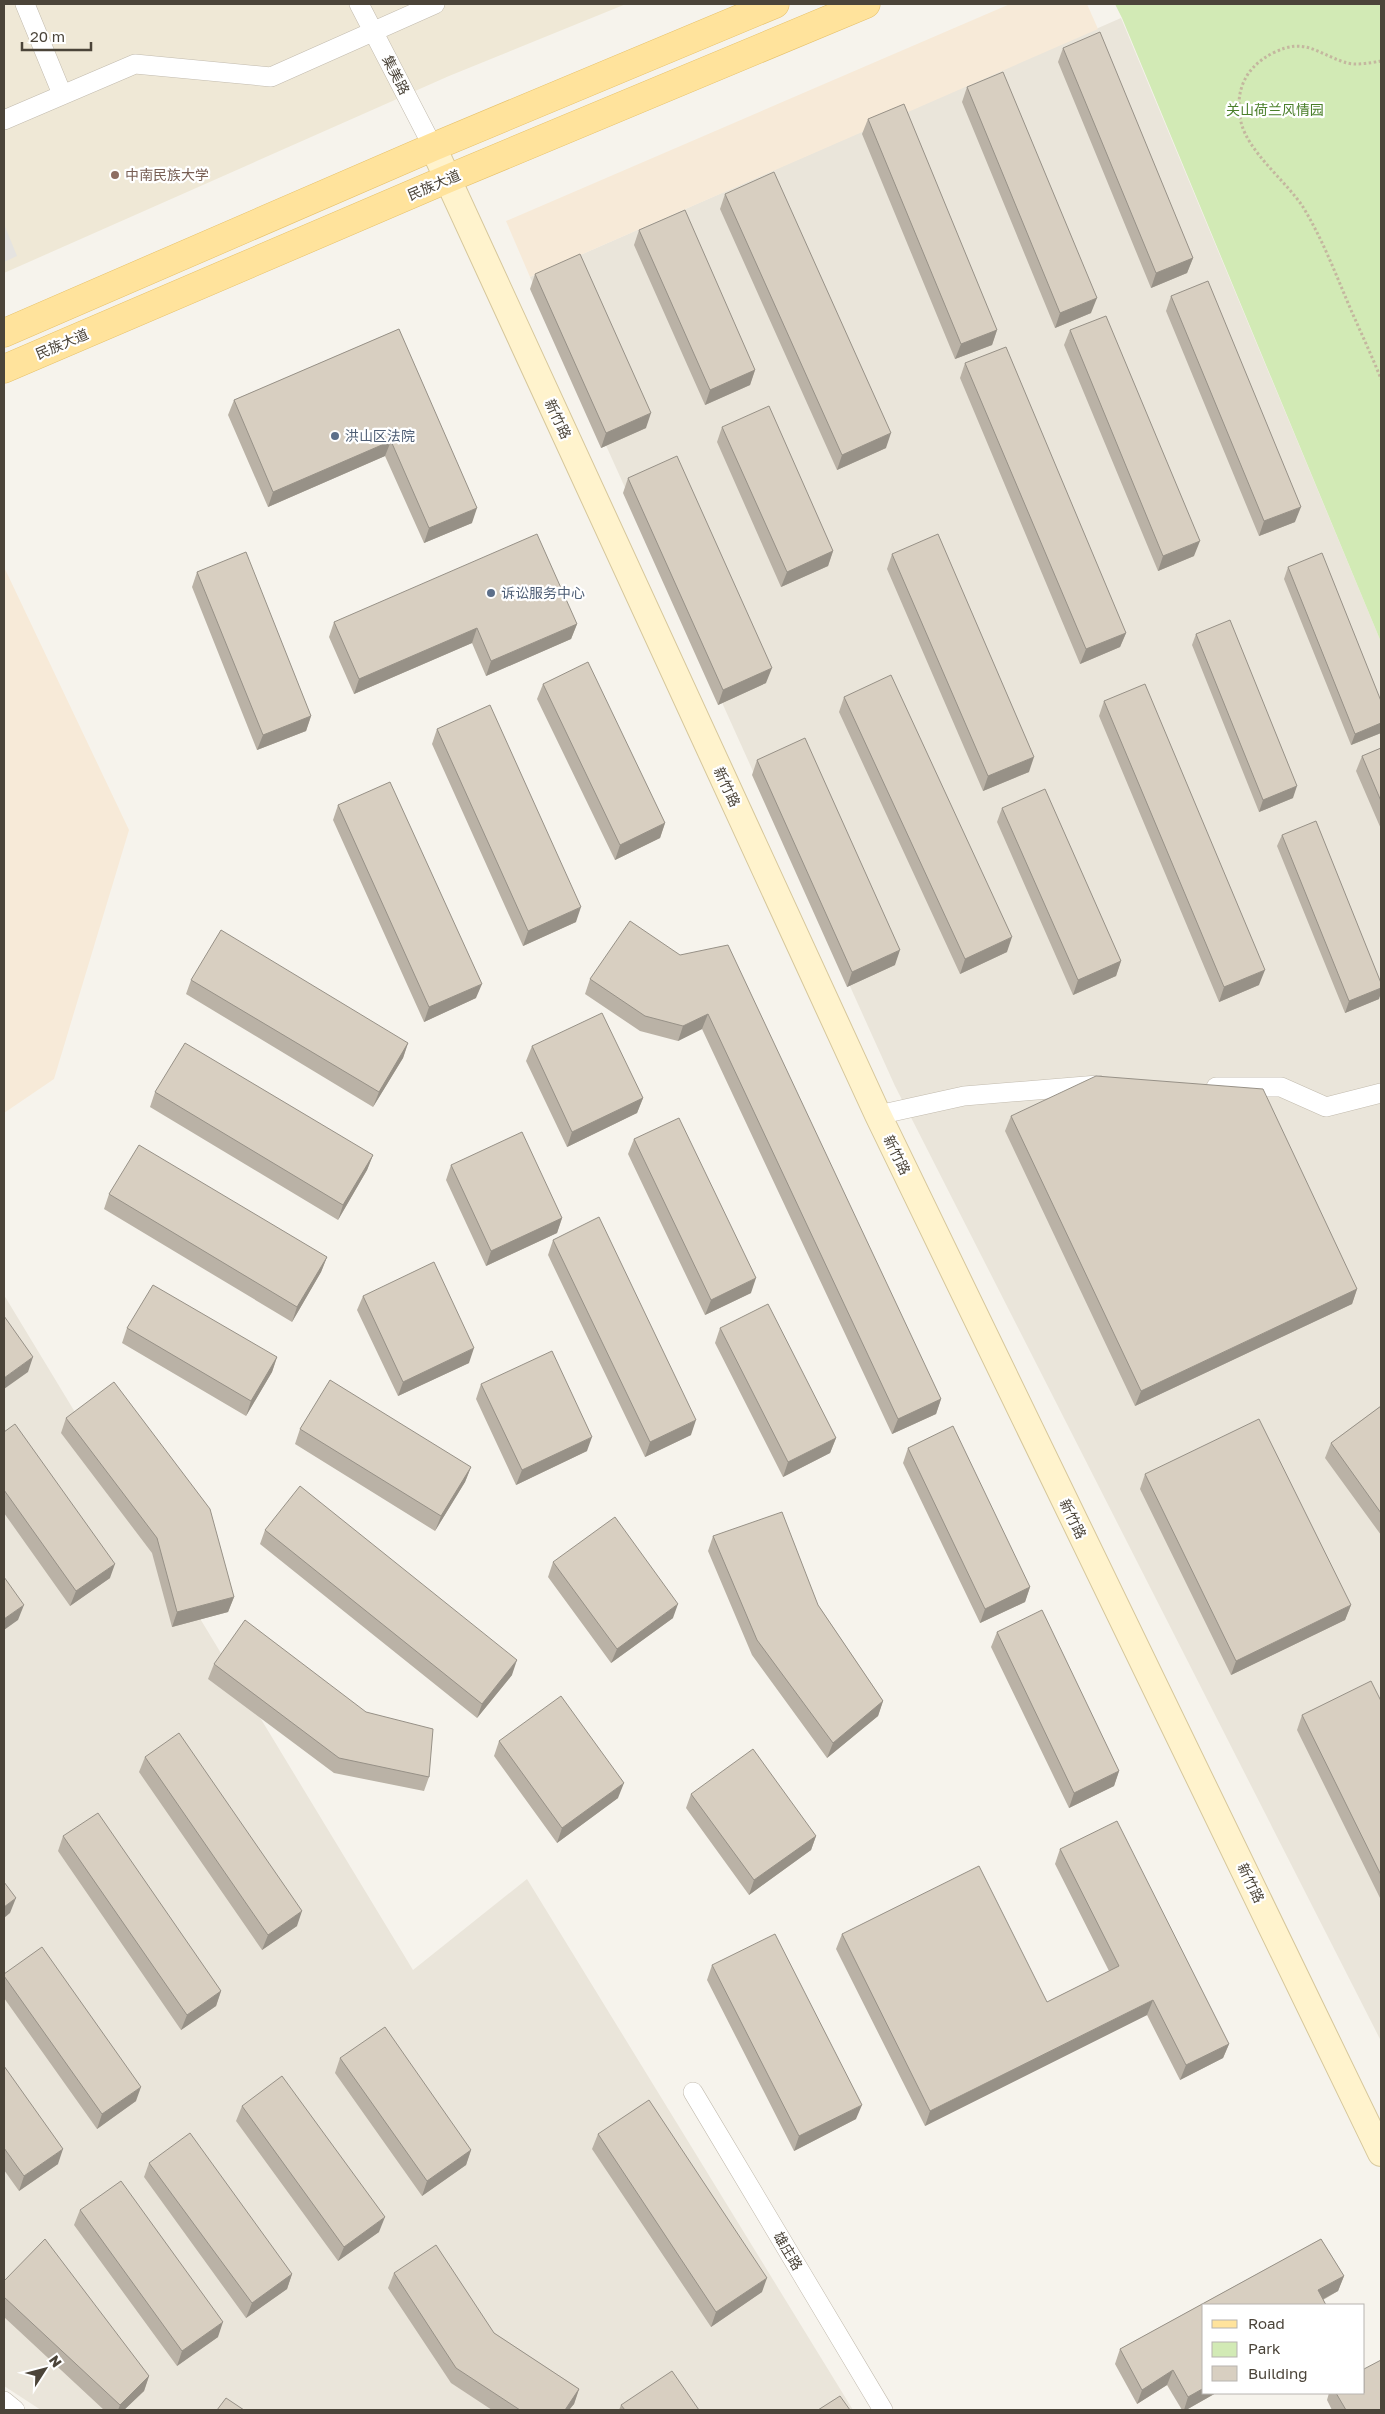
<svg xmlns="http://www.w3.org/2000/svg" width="1385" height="2414" font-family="'Golos Text','Noto Sans SC',sans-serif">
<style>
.residential{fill:#eae5da}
.commercial{fill:#f7ead8}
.education{fill:#efe8d6}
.green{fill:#d2eab5}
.parking{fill:#e5e3e0}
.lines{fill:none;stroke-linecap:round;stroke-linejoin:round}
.street-casing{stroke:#c2bbae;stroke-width:20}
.secondary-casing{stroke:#d6c79b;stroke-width:28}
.primary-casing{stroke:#e6c16a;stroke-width:29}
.path{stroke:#c4b79f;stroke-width:3;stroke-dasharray:2.5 2.5;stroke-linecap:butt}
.street{stroke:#fff;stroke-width:19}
.secondary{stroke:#fff3cd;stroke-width:26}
.primary{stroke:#ffe39c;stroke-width:28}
.wall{fill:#bab2a6}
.shaded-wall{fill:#979187}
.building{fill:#d8cfc1;stroke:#979187}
.education-dot{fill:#8d6e63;stroke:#fff;stroke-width:2}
.service-dot{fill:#5c6f8a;stroke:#fff;stroke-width:2}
.labels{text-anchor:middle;stroke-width:4.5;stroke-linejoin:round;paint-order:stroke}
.street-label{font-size:14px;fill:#4b4439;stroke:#fff}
.park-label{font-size:14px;fill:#4a7f2a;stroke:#fff}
.education-label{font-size:14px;fill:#785e54;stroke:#fff;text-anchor:start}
.service-label{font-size:14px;fill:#4e5e75;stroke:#fff;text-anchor:start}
</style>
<rect width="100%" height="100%" fill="#f6f3ec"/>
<!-- residential -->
<path class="residential" d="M 1121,18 L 1381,642 L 1381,2041 L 895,1086 L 530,277 Z
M 4,1295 L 413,1970 L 527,1879 L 853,2410 L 41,2410 L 4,2386 Z"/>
<!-- commercial -->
<path class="commercial" d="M 1010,4 L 1087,4 L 1098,29 L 530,277 L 506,221 Z
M 4,567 L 129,830 L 54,1079 L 4,1113 Z"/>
<!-- education -->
<path class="education" d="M 4,4 L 626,4 L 449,76 L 4,273 Z"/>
<!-- green -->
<path class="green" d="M 1115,4 L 1381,4 L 1381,642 L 1122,18 Z"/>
<!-- parking -->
<path class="parking" d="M 4,224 L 17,256 L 4,262 Z"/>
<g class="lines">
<defs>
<path id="street" d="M 25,4 L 62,94
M 359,4 L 433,147
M 4,120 L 135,64 L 271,77 L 435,4
M 1216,1087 L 1281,1087 L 1326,1107 L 1381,1093
M 878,1115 L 964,1096 L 1098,1085
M 693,2092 L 883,2410
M 4,2401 L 15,2410"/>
<path id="secondary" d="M 433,147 L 878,1115 L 1381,2153"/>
<path id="primary" d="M 4,333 L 433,147 L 775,4
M 4,369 L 447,179 L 866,4"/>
</defs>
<!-- street casing -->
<use href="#street" class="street-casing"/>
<!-- secondary casing -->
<use href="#secondary" class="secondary-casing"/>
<!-- primary casing -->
<use href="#primary" class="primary-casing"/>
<!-- path -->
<path class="path" d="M 1381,61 C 1370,63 1354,66 1344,62 C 1316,53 1305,37 1273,53 C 1245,67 1234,92 1241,122 C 1248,152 1286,181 1303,207 C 1323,240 1336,275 1351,310 C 1361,333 1372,356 1381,379"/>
<!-- street -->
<use href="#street" class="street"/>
<!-- secondary -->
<use href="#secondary" class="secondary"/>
<!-- primary -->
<use href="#primary" class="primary"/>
</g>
<!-- wall -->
<path class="wall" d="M 1063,48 L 1193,258 L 1187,273 L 1151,288 L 1058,62 Z
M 967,87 L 1091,313 L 1055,328 L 962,102 Z
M 868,119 L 997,330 L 992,345 L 955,359 L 862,134 Z
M 725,194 L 886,448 L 837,470 L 720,209 Z
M 639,230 L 755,370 L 750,385 L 705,405 L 634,245 Z
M 535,274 L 646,428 L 601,448 L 530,289 Z
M 1171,296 L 1295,522 L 1259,536 L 1166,311 Z
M 399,329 L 472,523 L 424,543 L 385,456 L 268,507 L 228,415 L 234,400 Z
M 1070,330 L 1194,556 L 1158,571 L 1064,345 Z
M 965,363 L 1126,633 L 1120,647 L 1080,664 L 960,378 Z
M 722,427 L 833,551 L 828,566 L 781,587 L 717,442 Z
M 628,478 L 766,683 L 718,705 L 623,493 Z
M 892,554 L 1029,772 L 983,791 L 887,569 Z
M 1288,567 L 1381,701 L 1381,733 L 1351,745 L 1284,579 Z
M 197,572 L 311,716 L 306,731 L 257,750 L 192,587 Z
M 334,622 L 577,624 L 571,639 L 486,676 L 472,643 L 354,694 L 329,637 Z
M 1196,634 L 1293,798 L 1259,812 L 1192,645 Z
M 543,684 L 665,823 L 660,838 L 615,860 L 537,699 Z
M 844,697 L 1007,952 L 960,974 L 839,712 Z
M 1104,701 L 1259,985 L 1219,1002 L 1099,716 Z
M 437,729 L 576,922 L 523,946 L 432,744 Z
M 1381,748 L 1381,829 L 1356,771 L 1362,756 Z
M 757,760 L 895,965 L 847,987 L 752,775 Z
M 338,805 L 476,998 L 424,1022 L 333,820 Z
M 1002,808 L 1121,961 L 1116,976 L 1073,995 L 997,822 Z
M 1282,835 L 1379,999 L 1345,1013 L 1277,846 Z
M 680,955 L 941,1399 L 936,1414 L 892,1434 L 702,1029 L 678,1041 L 640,1031 L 585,994 L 590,979 Z
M 191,980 L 408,1043 L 403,1058 L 373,1107 L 186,994 Z
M 532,1046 L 643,1098 L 637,1113 L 567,1147 L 526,1061 Z
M 155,1092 L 373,1155 L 367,1170 L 338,1220 L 150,1107 Z
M 1011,1116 L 1357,1289 L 1352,1304 L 1135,1406 L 1005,1131 Z
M 634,1139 L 751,1293 L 705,1315 L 628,1154 Z
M 451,1165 L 562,1218 L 557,1233 L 486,1266 L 446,1180 Z
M 109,1194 L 327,1257 L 321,1272 L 292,1322 L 104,1209 Z
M 553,1240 L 691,1435 L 645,1457 L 548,1255 Z
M 363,1296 L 469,1363 L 398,1396 L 357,1310 Z
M 127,1328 L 277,1357 L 272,1372 L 246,1416 L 122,1343 Z
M 720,1328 L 836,1438 L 830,1453 L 783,1477 L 715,1343 Z
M 481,1384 L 587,1451 L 516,1485 L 476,1399 Z
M 1381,1406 L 1381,1535 L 1325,1458 L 1331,1443 Z
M 66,1418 L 234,1597 L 228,1612 L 172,1627 L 152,1553 L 61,1433 Z
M 300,1429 L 471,1467 L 465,1482 L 435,1531 L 295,1444 Z
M 4,1432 L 110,1578 L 70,1606 L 4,1513 Z
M 908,1448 L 1030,1587 L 1025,1602 L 980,1623 L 903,1463 Z
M 1145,1474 L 1351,1605 L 1345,1620 L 1231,1675 L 1140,1489 Z
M 265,1530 L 512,1675 L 477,1718 L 260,1544 Z
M 713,1536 L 818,1605 L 883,1701 L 878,1716 L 827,1758 L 752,1655 L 708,1551 Z
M 553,1562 L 673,1618 L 611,1663 L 548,1577 Z
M 997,1632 L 1119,1771 L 1114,1786 L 1069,1808 L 991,1647 Z
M 214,1664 L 429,1777 L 424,1791 L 334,1773 L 208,1679 Z
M 1381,1701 L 1381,1900 L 1297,1730 L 1302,1715 Z
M 499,1741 L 618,1798 L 557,1843 L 494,1756 Z
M 145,1757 L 297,1926 L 262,1950 L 139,1772 Z
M 691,1794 L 816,1836 L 811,1850 L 749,1895 L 686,1808 Z
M 63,1836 L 221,1991 L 216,2006 L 181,2030 L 58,1851 Z
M 1060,1849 L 1229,2044 L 1223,2058 L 1180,2080 L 1147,2015 L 925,2126 L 836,1949 L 842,1934 L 1047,2002 L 1109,1971 L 1055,1864 Z
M 712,1965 L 856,2119 L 794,2151 L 707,1980 Z
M 4,1974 L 136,2101 L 97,2129 L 4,1998 Z
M 340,2058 L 471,2150 L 466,2165 L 422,2196 L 335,2073 Z
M 4,2066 L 58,2164 L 19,2191 L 4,2170 Z
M 242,2106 L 379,2232 L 338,2261 L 236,2121 Z
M 598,2134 L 762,2292 L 711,2327 L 592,2149 Z
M 149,2163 L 292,2274 L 287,2289 L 246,2318 L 144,2177 Z
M 80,2210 L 218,2337 L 177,2366 L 74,2225 Z
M 1321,2239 L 1344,2276 L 1338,2291 L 1323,2300 L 1326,2305 L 1204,2305 L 1204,2393 L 1216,2393 L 1186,2410 L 1182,2410 L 1167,2385 L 1137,2404 L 1115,2364 L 1120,2349 Z
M 394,2273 L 494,2333 L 579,2389 L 574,2404 L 569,2410 L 492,2410 L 451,2383 L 388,2288 Z
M 4,2281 L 149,2376 L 144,2391 L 124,2410 L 104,2410 L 4,2317 Z
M 1329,2393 L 1364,2393 L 1381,2410 L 1332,2410 L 1327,2400 Z
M 621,2405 L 625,2410 L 619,2410 Z"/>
<!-- shaded-wall -->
<path class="shaded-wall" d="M 1193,258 L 1187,273 L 1151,288 L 1156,273 Z
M 1097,298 L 1091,313 L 1055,328 L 1060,313 Z
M 997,330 L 992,345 L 955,359 L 961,344 Z
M 755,370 L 750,385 L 705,405 L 710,390 Z
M 651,413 L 646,428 L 601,448 L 606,433 Z
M 891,433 L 886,448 L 837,470 L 842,455 Z
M 391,441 L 385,456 L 268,507 L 273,492 Z
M 1301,507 L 1295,522 L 1259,536 L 1264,521 Z
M 477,508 L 472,523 L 424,543 L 429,528 Z
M 1200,541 L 1194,556 L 1158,571 L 1163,556 Z
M 833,551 L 828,566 L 781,587 L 787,572 Z
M 577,624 L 571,639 L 486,676 L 491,661 Z
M 477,628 L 472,643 L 354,694 L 359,679 Z
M 1126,633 L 1120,647 L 1080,664 L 1086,649 Z
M 772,668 L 766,683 L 718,705 L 723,690 Z
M 311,716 L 306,731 L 257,750 L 263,735 Z
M 1381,723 L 1381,733 L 1351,745 L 1355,734 Z
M 1034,757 L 1029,772 L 983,791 L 988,776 Z
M 1297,786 L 1293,798 L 1259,812 L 1263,800 Z
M 665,823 L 660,838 L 615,860 L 620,845 Z
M 581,907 L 576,922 L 523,946 L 528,931 Z
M 1012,937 L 1007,952 L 960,974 L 965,959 Z
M 900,950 L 895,965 L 847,987 L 852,972 Z
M 1121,961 L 1116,976 L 1073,995 L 1078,980 Z
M 1265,970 L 1259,985 L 1219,1002 L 1224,987 Z
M 482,984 L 476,998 L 424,1022 L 429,1007 Z
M 1381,988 L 1381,993 L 1379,999 L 1345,1013 L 1349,1001 Z
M 708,1014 L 702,1029 L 678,1041 L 683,1026 Z
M 408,1043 L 403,1058 L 373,1107 L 379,1092 Z
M 643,1098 L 637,1113 L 567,1147 L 572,1132 Z
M 373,1155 L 367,1170 L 338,1220 L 343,1205 Z
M 562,1218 L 557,1233 L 486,1266 L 491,1251 Z
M 327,1257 L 321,1272 L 292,1322 L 297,1307 Z
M 756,1278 L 751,1293 L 705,1315 L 711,1300 Z
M 1357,1289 L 1352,1304 L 1135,1406 L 1141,1391 Z
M 474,1348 L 469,1363 L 398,1396 L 403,1382 Z
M 33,1357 L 28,1372 L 4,1389 L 4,1378 Z
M 277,1357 L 272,1372 L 246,1416 L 251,1401 Z
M 941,1399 L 936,1414 L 892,1434 L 898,1419 Z
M 696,1420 L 691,1435 L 645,1457 L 650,1442 Z
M 592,1437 L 587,1451 L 516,1485 L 522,1470 Z
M 836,1438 L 830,1453 L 783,1477 L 788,1462 Z
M 471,1467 L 465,1482 L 435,1531 L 441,1516 Z
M 115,1564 L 110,1578 L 70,1606 L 76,1591 Z
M 1030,1587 L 1025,1602 L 980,1623 L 985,1609 Z
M 234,1597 L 228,1612 L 172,1627 L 177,1612 Z
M 678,1604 L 673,1618 L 611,1663 L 617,1649 Z
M 24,1605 L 18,1620 L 4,1630 L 4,1619 Z
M 1351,1605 L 1345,1620 L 1231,1675 L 1236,1661 Z
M 517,1660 L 512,1675 L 477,1718 L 482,1704 Z
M 883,1701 L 878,1716 L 827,1758 L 833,1743 Z
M 1119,1771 L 1114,1786 L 1069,1808 L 1074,1793 Z
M 624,1783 L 618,1798 L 557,1843 L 562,1828 Z
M 816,1836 L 811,1850 L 749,1895 L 754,1880 Z
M 16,1898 L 10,1913 L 4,1918 L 4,1907 Z
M 302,1911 L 297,1926 L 262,1950 L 268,1935 Z
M 221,1991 L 216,2006 L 181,2030 L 187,2015 Z
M 1153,2000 L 1147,2015 L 925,2126 L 930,2111 Z
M 1229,2044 L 1223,2058 L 1180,2080 L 1186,2065 Z
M 141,2087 L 136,2101 L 97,2129 L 102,2114 Z
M 862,2105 L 856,2119 L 794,2151 L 799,2136 Z
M 63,2149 L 58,2164 L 19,2191 L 24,2176 Z
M 471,2150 L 466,2165 L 422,2196 L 427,2181 Z
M 385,2217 L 379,2232 L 338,2261 L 344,2247 Z
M 292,2274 L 287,2289 L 246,2318 L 252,2303 Z
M 1344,2276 L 1338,2291 L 1312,2305 L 1318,2290 Z
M 767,2278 L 762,2292 L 711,2327 L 716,2312 Z
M 223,2322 L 218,2337 L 177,2366 L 182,2351 Z
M 1173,2370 L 1167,2385 L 1137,2404 L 1142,2390 Z
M 149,2376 L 144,2391 L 124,2410 L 118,2410 L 120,2405 Z
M 1204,2388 L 1204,2393 L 1216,2393 L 1186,2410 L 1184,2410 L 1188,2397 Z
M 579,2389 L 574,2404 L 569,2410 L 565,2410 Z"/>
<!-- building -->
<path class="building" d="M 1100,32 L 1193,258 L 1156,273 L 1063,48 Z
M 1003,72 L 1097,298 L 1060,313 L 967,87 Z
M 904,104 L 997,330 L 961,344 L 868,119 Z
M 774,172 L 891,433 L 842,455 L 725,194 Z
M 685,210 L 755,370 L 710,390 L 639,230 Z
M 580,254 L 651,413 L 606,433 L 535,274 Z
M 1208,281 L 1301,507 L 1264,521 L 1171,296 Z
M 1106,316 L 1200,541 L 1163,556 L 1070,330 Z
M 399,329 L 477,508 L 429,528 L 391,441 L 273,492 L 234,400 Z
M 1006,347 L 1126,633 L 1086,649 L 965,363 Z
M 769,406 L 833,551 L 787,572 L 722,427 Z
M 677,456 L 772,668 L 723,690 L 628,478 Z
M 537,534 L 577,624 L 491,661 L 477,628 L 359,679 L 334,622 Z
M 938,534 L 1034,757 L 988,776 L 892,554 Z
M 246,552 L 311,716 L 263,735 L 197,572 Z
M 1322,553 L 1381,701 L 1381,723 L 1355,734 L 1288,567 Z
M 1230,620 L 1297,786 L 1263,800 L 1196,634 Z
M 588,662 L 665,823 L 620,845 L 543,684 Z
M 891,675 L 1012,937 L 965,959 L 844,697 Z
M 1145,684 L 1265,970 L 1224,987 L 1104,701 Z
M 490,705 L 581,907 L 528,931 L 437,729 Z
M 805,738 L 900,950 L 852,972 L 757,760 Z
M 1381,748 L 1381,801 L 1362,756 Z
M 390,782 L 482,984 L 429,1007 L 338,805 Z
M 1045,789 L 1121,961 L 1078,980 L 1002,808 Z
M 1316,821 L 1381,983 L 1381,988 L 1349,1001 L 1282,835 Z
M 630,921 L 680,955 L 728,945 L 941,1399 L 898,1419 L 708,1014 L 683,1026 L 645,1016 L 590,979 Z
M 221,930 L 408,1043 L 379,1092 L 191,980 Z
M 602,1013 L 643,1098 L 572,1132 L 532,1046 Z
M 185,1043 L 373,1155 L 343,1205 L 155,1092 Z
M 1096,1076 L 1263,1089 L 1357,1289 L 1141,1391 L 1011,1116 Z
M 679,1118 L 756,1278 L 711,1300 L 634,1139 Z
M 522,1132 L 562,1218 L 491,1251 L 451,1165 Z
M 139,1145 L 327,1257 L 297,1307 L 109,1194 Z
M 599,1217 L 696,1420 L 650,1442 L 553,1240 Z
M 434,1262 L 474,1348 L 403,1382 L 363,1296 Z
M 153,1285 L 277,1357 L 251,1401 L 127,1328 Z
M 768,1304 L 836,1438 L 788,1462 L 720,1328 Z
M 4,1316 L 33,1357 L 4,1378 Z
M 552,1351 L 592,1437 L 522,1470 L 481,1384 Z
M 330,1380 L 471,1467 L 441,1516 L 300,1429 Z
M 114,1382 L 210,1509 L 234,1597 L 177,1612 L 157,1538 L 66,1418 Z
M 1381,1406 L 1381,1513 L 1331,1443 Z
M 1259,1419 L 1351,1605 L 1236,1661 L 1145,1474 Z
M 15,1424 L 115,1564 L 76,1591 L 4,1490 L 4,1432 Z
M 953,1426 L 1030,1587 L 985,1609 L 908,1448 Z
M 300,1486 L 517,1660 L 482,1704 L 265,1530 Z
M 782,1512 L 818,1605 L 883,1701 L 833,1743 L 757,1640 L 713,1536 Z
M 615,1517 L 678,1604 L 617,1649 L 553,1562 Z
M 4,1577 L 24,1605 L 4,1619 Z
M 1042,1610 L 1119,1771 L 1074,1793 L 997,1632 Z
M 245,1620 L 366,1712 L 433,1729 L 429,1777 L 339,1758 L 214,1664 Z
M 1371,1681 L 1381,1701 L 1381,1875 L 1302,1715 Z
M 561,1696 L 624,1783 L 562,1828 L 499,1741 Z
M 179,1733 L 302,1911 L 268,1935 L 145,1757 Z
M 753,1749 L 816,1836 L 754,1880 L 691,1794 Z
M 98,1813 L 221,1991 L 187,2015 L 63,1836 Z
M 1117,1821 L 1229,2044 L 1186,2065 L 1153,2000 L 930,2111 L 842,1934 L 979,1866 L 1047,2002 L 1119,1966 L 1060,1849 Z
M 4,1882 L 16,1898 L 4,1907 Z
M 775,1934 L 862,2105 L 799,2136 L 712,1965 Z
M 42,1947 L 141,2087 L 102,2114 L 4,1976 L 4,1974 Z
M 385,2027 L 471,2150 L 427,2181 L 340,2058 Z
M 4,2066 L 63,2149 L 24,2176 L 4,2148 Z
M 282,2076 L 385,2217 L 344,2247 L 242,2106 Z
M 649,2100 L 767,2278 L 716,2312 L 598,2134 Z
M 190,2133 L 292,2274 L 252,2303 L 149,2163 Z
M 121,2181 L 223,2322 L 182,2351 L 80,2210 Z
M 45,2239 L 149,2376 L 120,2405 L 4,2297 L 4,2281 Z
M 1321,2239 L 1344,2276 L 1318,2290 L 1326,2305 L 1204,2305 L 1204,2388 L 1188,2397 L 1173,2370 L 1142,2390 L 1120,2349 Z
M 436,2245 L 494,2333 L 579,2389 L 565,2410 L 520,2410 L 456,2368 L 394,2273 Z
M 1381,2360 L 1381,2410 L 1346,2410 L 1336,2393 L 1364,2393 L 1364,2369 Z
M 672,2371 L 699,2410 L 625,2410 L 621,2405 Z
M 840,2396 L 850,2410 L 818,2410 Z
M 226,2398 L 244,2410 L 217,2410 Z"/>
<!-- markers -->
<circle class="education-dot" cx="115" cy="175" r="5"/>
<g class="service-dot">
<circle cx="335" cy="436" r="5"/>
<circle cx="491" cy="593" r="5"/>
</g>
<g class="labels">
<!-- street labels -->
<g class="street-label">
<text transform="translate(396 75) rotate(63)" y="5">集美路</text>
<text transform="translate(434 185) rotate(-23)" y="5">民族大道</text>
<text transform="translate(62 344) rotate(-23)" y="5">民族大道</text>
<text transform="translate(558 419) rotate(65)" y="5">新竹路</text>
<text transform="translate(727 787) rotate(65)" y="5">新竹路</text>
<text transform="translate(897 1155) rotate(64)" y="5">新竹路</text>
<text transform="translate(1073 1519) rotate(64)" y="5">新竹路</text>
<text transform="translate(1251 1883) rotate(64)" y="5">新竹路</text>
<text transform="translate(788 2251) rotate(59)" y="5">雄庄路</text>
</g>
<!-- park labels -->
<g class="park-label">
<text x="1275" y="115">关山荷兰风情园</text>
</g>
<!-- education labels -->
<g class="education-label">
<text x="125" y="180">中南民族大学</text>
</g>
<!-- service labels -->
<g class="service-label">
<text x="345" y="441">洪山区法院</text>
<text x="501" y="598">诉讼服务中心</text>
</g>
</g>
<!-- border -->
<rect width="1385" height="2414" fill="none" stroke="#4b4439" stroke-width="10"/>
<!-- legend -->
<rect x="1202" y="2304" width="162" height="90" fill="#ffffff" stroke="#b7b4b0"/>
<rect x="1212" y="2320" width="25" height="8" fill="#ffe39c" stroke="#b7b4b0"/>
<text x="1248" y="2329" font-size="15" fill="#4b4439">Road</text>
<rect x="1212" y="2342" width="25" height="15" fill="#d2eab5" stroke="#b7b4b0"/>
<text x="1248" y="2354" font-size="15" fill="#4b4439">Park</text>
<rect x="1212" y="2366" width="25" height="15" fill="#d8cfc1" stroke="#b7b4b0"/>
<text x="1248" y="2379" font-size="15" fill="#4b4439">Building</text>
<!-- north arrow -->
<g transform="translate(45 2369) rotate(54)" stroke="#ffffff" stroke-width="4" paint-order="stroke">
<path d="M0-4L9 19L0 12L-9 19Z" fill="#4b4439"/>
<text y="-8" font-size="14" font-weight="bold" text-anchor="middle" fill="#4b4439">N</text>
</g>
<!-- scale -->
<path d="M22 42v8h69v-8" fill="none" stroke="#4b4439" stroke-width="2.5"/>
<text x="30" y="42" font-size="15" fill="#4b4439" stroke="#ffffff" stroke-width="4" paint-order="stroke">20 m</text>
</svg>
